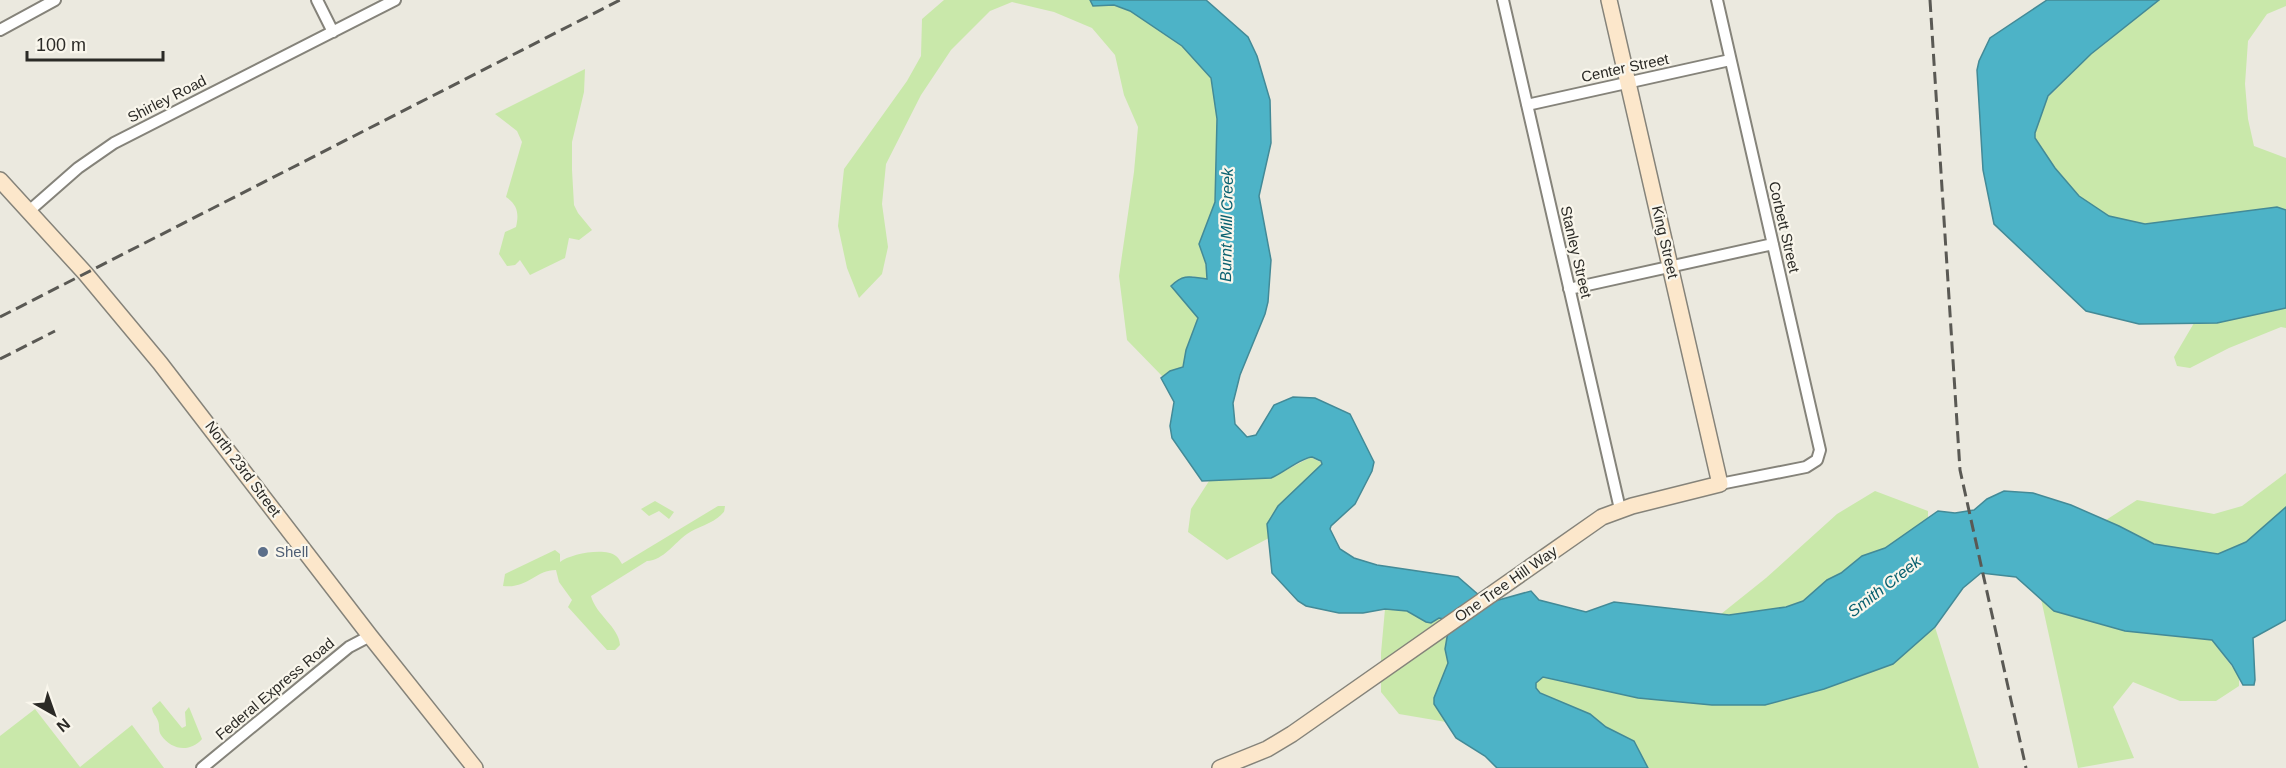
<svg xmlns="http://www.w3.org/2000/svg" width="2286" height="768" font-family="Helvetica,sans-serif">
<style>
.green{fill:#c9e8aa}
.water{fill:#4db3c7;stroke:#438a97;stroke-width:1.5}
.lines{fill:none;stroke-linecap:round;stroke-linejoin:round}
.street-casing{stroke:#85837a;stroke-width:14}
.secondary-casing{stroke:#85837a;stroke-width:18}
.street{stroke:#fff;stroke-width:10}
.secondary{stroke:#fce7cb;stroke-width:15}
.rail{stroke:#5a5954;stroke-width:3;stroke-dasharray:12 6;stroke-linecap:butt}
.service-dot{fill:#5c6f8a;stroke:#f9f6ec;stroke-width:2}
.labels{text-anchor:middle;stroke-width:4.5;stroke-linejoin:round;paint-order:stroke}
.street-label{font-size:15px;fill:#2b2a26;stroke:#f9f6ec}
.service-label{font-size:15px;fill:#4e5e75;stroke:#f9f6ec;text-anchor:start}
.water-label{font-size:16px;font-style:italic;fill:#08606f;stroke:#f9f6ec}
</style>
<rect width="100%" height="100%" fill="#ebe9df"/>
<!-- green -->
<path class="green" d="M 944,0 L 1090,0 L 1094,6 L 1114,5 L 1130,11 L 1182,46 L 1211,78 L 1217,119 L 1215,202 L 1199,244 L 1206,264 L 1207,280 L 1192,276 L 1198,318 L 1186,350 L 1183,367 L 1170,371 L 1163,377 L 1127,340 L 1119,276 L 1134,172 L 1138,127 L 1124,95 L 1115,55 L 1092,28 L 1054,12 L 1012,2 L 990,11 L 951,50 L 921,95 L 886,164 L 882,204 L 888,247 L 882,274 L 859,298 L 847,268 L 838,226 L 844,169 L 907,81 L 921,56 L 922,19 Z
M 2159,0 L 2286,0 L 2286,6 L 2267,14 L 2248,41 L 2245,84 L 2248,119 L 2254,146 L 2286,158 L 2286,210 L 2277,207 L 2145,224 L 2109,216 L 2079,196 L 2055,168 L 2035,138 L 2034,133 L 2048,97 L 2091,54 Z
M 585,69 L 584,92 L 572,142 L 572,170 L 574,205 L 578,213 L 592,230 L 579,240 L 569,238 L 565,258 L 530,275 L 520,260 L 515,265 L 507,266 L 499,254 L 505,232 L 516,227 C 519,214 518,205 506,197 L 522,142 L 517,131 L 495,114 Z
M 2286,308 L 2286,328 L 2281,327 L 2229,348 L 2190,368 L 2177,366 L 2174,357 L 2194,323 L 2217,323 Z
M 1311,457 L 1322,463 L 1267,524 L 1269,538 L 1227,560 L 1188,532 L 1191,509 L 1209,481 L 1271,478 Z
M 2286,473 L 2286,507 L 2246,542 L 2218,554 L 2154,544 L 2106,520 L 2137,500 L 2214,514 L 2242,506 Z
M 1875,491 L 1928,511 L 1928,518 L 1885,548 L 1862,556 L 1841,573 L 1827,580 L 1803,601 L 1786,607 L 1729,615 L 1721,614 L 1766,578 L 1837,514 Z
M 655,501 L 674,512 L 669,519 L 659,511 L 649,516 L 641,509 Z
M 718,506 L 725,506 C 724,512 725,511 721,515 C 712,524 697,527 687,534 C 674,543 664,560 647,561 L 591,596 C 596,615 619,627 620,645 L 615,650 L 607,650 L 568,607 L 572,600 L 559,582 L 556,570 C 535,570 528,589 503,586 L 505,574 L 555,550 L 560,554 L 560,562 C 570,554 605,547 616,556 C 619,558 620,561 622,564 Z
M 2041,599 L 2054,611 L 2125,631 L 2212,640 L 2239,676 L 2239,686 L 2216,701 L 2180,701 L 2133,682 L 2113,707 L 2134,758 L 2078,768 Z
M 1385,609 L 1408,611 L 1426,622 L 1431,623 L 1439,618 L 1451,620 L 1445,649 L 1448,663 L 1434,698 L 1434,704 L 1446,722 L 1399,714 L 1381,692 L 1381,653 Z
M 1935,627 L 1979,768 L 1648,768 L 1634,741 L 1606,727 L 1590,714 L 1540,693 L 1536,688 L 1536,683 L 1543,677 L 1638,698 L 1712,705 L 1765,705 L 1824,689 L 1893,664 Z
M 160,701 L 182,728 L 186,726 L 185,712 L 189,707 L 202,739 C 190,753 171,750 161,735 C 158,730 160,726 158,721 C 156,715 153,715 152,708 Z
M 35,709 L 80,767 L 132,725 L 164,768 L 0,768 L 0,736 Z"/>
<!-- water -->
<path class="water" d="M 1090,0 L 1206,0 L 1248,37 L 1257,56 L 1270,100 L 1271,143 L 1259,196 L 1271,260 L 1268,302 L 1265,314 L 1240,375 L 1233,403 L 1235,424 L 1247,437 L 1256,435 L 1274,405 L 1293,397 L 1315,398 L 1350,414 L 1374,462 L 1372,471 L 1355,504 L 1331,526 L 1330,529 L 1340,549 L 1354,558 L 1377,565 L 1458,577 L 1488,603 L 1531,591 L 1539,600 L 1586,612 L 1614,602 L 1729,615 L 1786,607 L 1803,601 L 1827,580 L 1841,573 L 1862,556 L 1885,548 L 1938,511 L 1955,513 L 1974,510 L 1987,499 L 2004,491 L 2033,493 L 2071,505 L 2119,526 L 2154,544 L 2218,554 L 2246,542 L 2286,507 L 2286,620 L 2253,638 L 2255,680 L 2254,685 L 2243,685 L 2232,665 L 2212,640 L 2125,631 L 2054,611 L 2016,577 L 1981,573 L 1963,588 L 1935,627 L 1893,664 L 1824,689 L 1765,705 L 1712,705 L 1638,698 L 1543,677 L 1536,683 L 1536,688 L 1540,693 L 1590,714 L 1606,727 L 1634,741 L 1648,768 L 1497,768 L 1485,756 L 1456,738 L 1434,704 L 1434,698 L 1448,663 L 1445,649 L 1450,620 L 1439,618 L 1431,623 L 1426,622 L 1407,611 L 1385,609 L 1363,613 L 1339,613 L 1306,606 L 1298,601 L 1272,573 L 1267,524 L 1278,506 L 1322,464 L 1321,461 C 1318,460 1315,458 1312,457 C 1302,457 1282,474 1271,478 L 1202,481 L 1172,438 L 1170,426 L 1174,402 L 1161,378 L 1170,371 L 1183,367 L 1186,350 L 1198,318 L 1171,286 C 1184,273 1191,277 1207,279 L 1206,264 L 1199,244 L 1215,202 L 1217,119 L 1211,78 L 1182,46 L 1130,11 L 1114,5 L 1093,6 Z
M 2047,0 L 2159,0 L 2091,54 L 2048,96 L 2035,133 L 2035,138 L 2055,168 L 2079,196 L 2109,216 L 2145,224 L 2277,207 L 2286,210 L 2286,308 L 2217,323 L 2139,324 L 2086,311 L 1994,224 L 1983,170 L 1977,70 L 1979,61 L 1990,38 Z"/>
<g class="lines">
<defs>
<path id="street" d="M 317,0 L 333,32
M 1503,0 L 1620,509
M 1717,0 L 1820,450 L 1817,460 L 1806,467 L 1720,484
M 0,30 L 55,0
M 1527,105 L 1730,60
M 29,211 L 78,168 L 114,143 L 395,0
M 1569,289 L 1773,244
M 202,768 L 349,647 L 370,636"/>
<path id="secondary" d="M 0,180 L 85,273 L 160,363 L 370,636 L 475,768
M 1220,768 L 1267,749 L 1292,734 L 1602,517 L 1632,506 L 1720,484 L 1609,0"/>
</defs>
<!-- street casing -->
<use href="#street" class="street-casing"/>
<!-- secondary casing -->
<use href="#secondary" class="secondary-casing"/>
<!-- street -->
<use href="#street" class="street"/>
<!-- secondary -->
<use href="#secondary" class="secondary"/>
<!-- rail -->
<path class="rail" d="M 1930,0 L 1960,470 L 2026,768
M 0,317 L 620,0
M 0,359 L 55,331"/>
</g>
<!-- markers -->
<circle class="service-dot" cx="263" cy="552" r="6"/>
<g class="labels">
<!-- street labels -->
<g class="street-label">
<text transform="translate(1625 68) rotate(-12)" y="5">Center Street</text>
<text transform="translate(167 99) rotate(-27)" y="5">Shirley Road</text>
<text transform="translate(1784 227) rotate(77)" y="5">Corbett Street</text>
<text transform="translate(1665 242) rotate(77)" y="5">King Street</text>
<text transform="translate(1576 252) rotate(77)" y="5">Stanley Street</text>
<text transform="translate(243 469) rotate(53)" y="5">North 23rd Street</text>
<text transform="translate(1506 584) rotate(-35)" y="5">One Tree Hill Way</text>
<text transform="translate(275 689) rotate(-40)" y="5">Federal Express Road</text>
</g>
<!-- service labels -->
<g class="service-label">
<text x="275" y="557">Shell</text>
</g>
<!-- water labels -->
<g class="water-label">
<text transform="translate(1226 225) rotate(-89)" y="6">Burnt Mill Creek</text>
<text transform="translate(1884 586) rotate(-38)" y="6">Smith Creek</text>
</g>
</g>
<!-- north arrow -->
<g transform="translate(54 714) rotate(140)" stroke="#f9f6ec" stroke-width="4.5" paint-order="stroke">
<path d="M0-4.5L10 22L0 15L-10 22Z" fill="#2b2a26"/>
<text y="-9" font-size="16" font-weight="bold" text-anchor="middle" fill="#2b2a26">N</text>
</g>
<!-- scale -->
<path d="M27 51v9h136v-9" fill="none" stroke="#2b2a26" stroke-width="3"/>
<text x="36" y="51" font-size="18" fill="#2b2a26" stroke="#f9f6ec" stroke-width="4.5" paint-order="stroke">100 m</text>
</svg>
